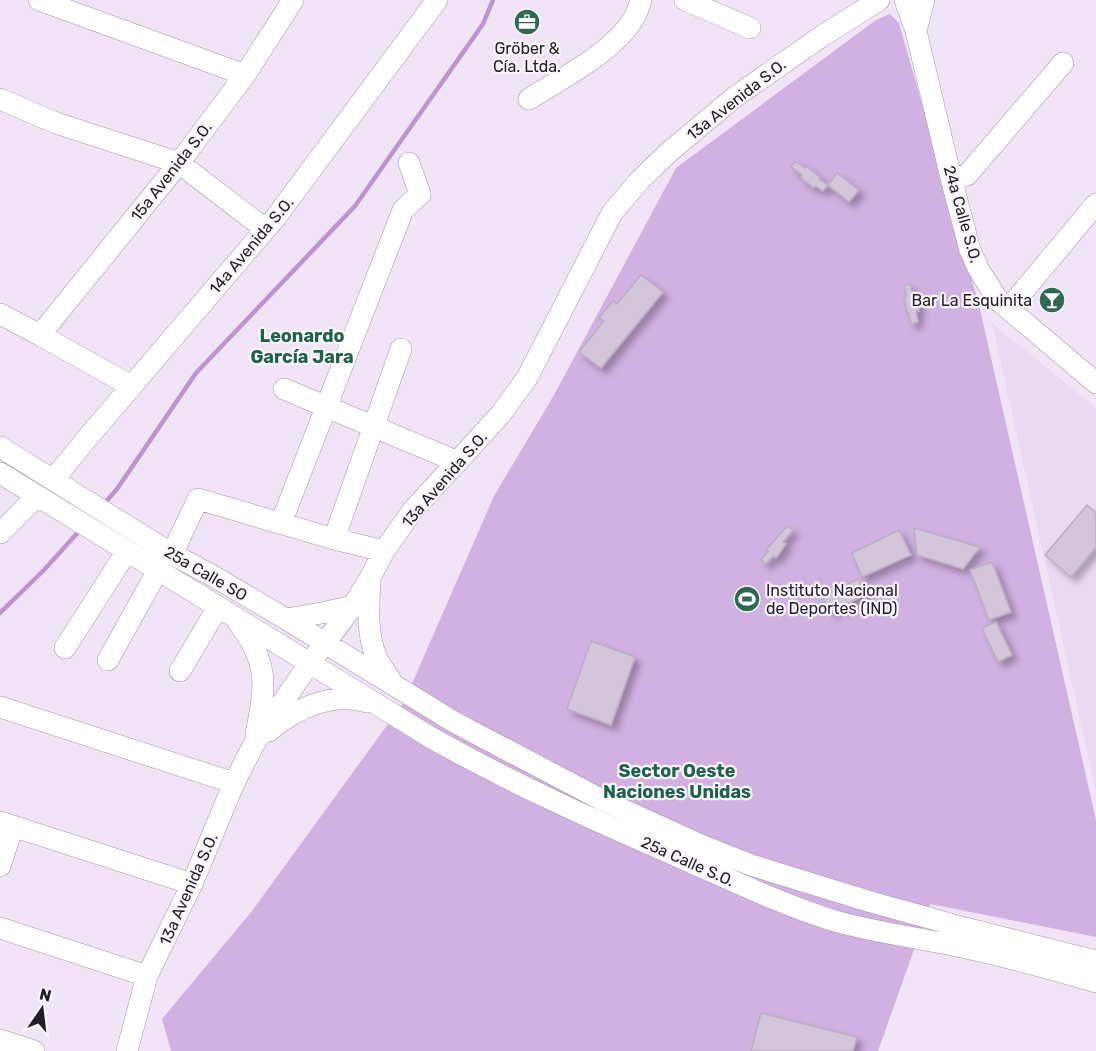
<svg xmlns="http://www.w3.org/2000/svg" width="1096" height="1051" font-family="Rubik,sans-serif">
<style>
.built{fill:#ead9f3}
.green{fill:#d1b0e2}
.lines{fill:none;stroke-linecap:round;stroke-linejoin:round}
.stream{stroke:#bd93d1;stroke-width:4.5}
.building{fill:#d3c6da;stroke:#bbaec1;stroke-width:1.5;filter:url(#shadow)}
.minor-casing{stroke:#a194a7;stroke-width:22}
.minor{stroke:#fff;stroke-width:21}
.labels{text-anchor:middle;stroke-width:4.5;stroke-linejoin:round;paint-order:stroke}
.poi-label{font-size:16px;fill:#221d24;stroke:#faf4fc}
.street-label{font-size:16px;fill:#221d24;stroke:#faf4fc}
.neighbourhood-label{font-size:18px;font-weight:bold;fill:#1e6249;stroke:#faf4fc}
</style>
<defs>
<filter id="shadow"><feDropShadow dx="5.5" dy="5.5" stdDeviation="3" flood-color="#0004"/></filter>
</defs>
<rect width="100%" height="100%" fill="#f1e4f7"/>
<!-- built -->
<path class="built" d="M 992,323 L 1096,408 L 1096,792 Z"/>
<!-- green -->
<path class="green" d="M 890,14 L 899,23 L 979,305 L 1096,820 L 1096,937 L 930,904 L 922,926 L 923,928 L 921,930 L 878,1051 L 171,1051 L 162,1019 L 252,911 L 404,702 L 494,496 L 554,395 L 676,168 L 876,20 Z"/>
<g class="lines">
<!-- stream -->
<path class="stream" d="M 103,505 L 117,489 L 196,373 L 355,206 L 483,24 L 493,0
M 0,613 L 44,570 L 81,529"/>
</g>
<!-- building -->
<path class="building" d="M 795,161 L 805,168 L 806,166 L 821,178 L 819,179 L 828,185 L 823,191 L 816,186 L 814,188 L 801,178 L 802,175 L 791,167 Z
M 837,173 L 859,190 L 849,202 L 828,185 Z
M 641,275 L 663,292 L 601,368 L 579,352 L 604,321 L 599,318 L 613,301 L 617,304 Z
M 910,284 L 913,295 L 916,295 L 919,311 L 916,311 L 918,322 L 911,324 L 909,313 L 907,313 L 904,297 L 906,297 L 904,285 Z
M 1087,505 L 1096,513 L 1096,547 L 1071,577 L 1045,555 Z
M 787,526 L 793,530 L 783,542 L 786,544 L 776,558 L 773,556 L 766,564 L 761,560 L 768,551 L 766,550 Z
M 914,528 L 980,547 L 963,569 L 917,555 Z
M 899,530 L 911,555 L 862,577 L 852,553 Z
M 992,562 L 1011,612 L 989,620 L 970,570 Z
M 858,579 L 866,594 L 831,612 L 823,597 Z
M 996,622 L 1012,655 L 998,662 L 982,628 Z
M 591,641 L 635,657 L 611,725 L 567,709 Z
M 761,1013 L 857,1037 L 853,1051 L 751,1051 Z"/>
<g class="lines">
<defs>
<path id="minor" d="M 39,0 L 245,75
M 685,0 L 750,28
M 905,0 L 916,31 L 951,178 L 970,250 L 979,270 L 998,300 L 1096,383
M 916,31 L 924,0
M 0,99 L 56,123 L 179,163 L 265,229
M 529,99 C 562,78 614,52 634,18 C 637,13 639,6 641,0
M 951,178 L 967,175 L 1063,63
M 1009,308 L 1096,204
M 0,314 L 40,335 L 131,386
M 40,335 L 179,163 L 245,75 L 293,0
M 284,389 L 458,462
M 0,447 L 172,554 L 213,576 L 286,619 L 454,722 L 602,800 L 703,846 L 751,865 L 871,902 L 965,928 L 1096,961
M 0,473 L 430,737 C 513,784 600,823 688,861 C 736,882 785,906 835,921 C 870,931 906,936 942,943 C 994,953 1045,967 1096,982
M 53,480 L 89,436 L 276,217 L 437,0
M 281,523 L 403,210 L 420,194 L 409,163
M 0,533 L 37,496
M 334,539 L 401,349
M 172,554 L 198,499 L 334,539 L 384,551
M 370,579 C 369,605 366,631 376,656 C 380,665 386,673 391,681
M 286,619 L 322,613 L 353,606
M 239,624 C 269,662 266,688 256,733
M 65,648 L 127,551
M 108,660 L 158,570
M 180,671 L 218,607
M 0,707 L 234,783
M 269,731 C 295,709 332,691 367,702
M 0,822 L 192,884
M 0,866 L 13,826
M 0,928 L 147,976
M 0,1040 L 34,1051
M 127,1051 L 147,976 L 192,884 L 234,783 L 254,744 L 309,664 L 353,606 L 370,578 L 384,551 L 413,510 L 500,415 L 527,378 L 612,213 L 640,180 L 669,152 L 736,96 L 822,36 L 879,0"/>
</defs>
<!-- minor casing -->
<use href="#minor" class="minor-casing"/>
<!-- minor -->
<use href="#minor" class="minor"/>
</g>
<!-- icons -->
<defs>
<symbol id="office-disc" viewBox="-11 -11 22 22"><circle r="9.5" fill="#306952" stroke="#faf4fc"/><path d="M-6-3h4V-5.5h4V-3h4V5H-6ZM-1-4.5V-3h2v-1.5ZM-6 0V1H6V0Z" fill="#fff"/></symbol>
<symbol id="bar-disc" viewBox="-11 -11 22 22"><circle r="9.5" fill="#306952" stroke="#faf4fc"/><path d="M-6-5H6L.8 .8V4.5H3.5V6h-7V4.5H-.8V.8Z" fill="#fff"/></symbol>
<symbol id="stadium-disc" viewBox="-11 -11 22 22"><circle r="9.5" fill="#306952" stroke="#faf4fc"/><path d="M0-5a6.5 5 0 1 0 0 10a6.5 5 0 1 0 0-10ZM-3.5-1.8h7v3.6h-7Z" fill="#fff"/></symbol>
</defs>
<g fill-rule="evenodd">
<use href="#office-disc" x="512" y="7" width="30" height="30"/>
<use href="#bar-disc" x="1037" y="285" width="30" height="30"/>
<use href="#stadium-disc" x="732" y="584" width="30" height="30"/>
</g>
<g class="labels">
<!-- poi labels -->
<g class="poi-label">
<text x="527" y="54">Gröber &amp;<tspan x="527" dy="18">Cía. Ltda.</tspan></text>
<text x="1032" y="306" text-anchor="end">Bar La Esquinita</text>
<text x="766" y="596" text-anchor="start">Instituto Nacional<tspan x="766" dy="18">de Deportes (IND)</tspan></text>
</g>
<!-- street labels -->
<g class="street-label">
<text transform="translate(736 99) rotate(-38)" y="6">13a Avenida S.O.</text>
<text transform="translate(171 171) rotate(-52)" y="6">15a Avenida S.O.</text>
<text transform="translate(963 214) rotate(74)" y="6">24a Calle S.O.</text>
<text transform="translate(251 245) rotate(-50)" y="6">14a Avenida S.O.</text>
<text transform="translate(444 479) rotate(-49)" y="6">13a Avenida S.O.</text>
<text transform="translate(206 573) rotate(30)" y="6">25a Calle SO</text>
<text transform="translate(688 861) rotate(24)" y="6">25a Calle S.O.</text>
<text transform="translate(188 889) rotate(-66)" y="6">13a Avenida S.O.</text>
</g>
<!-- neighbourhood labels -->
<g class="neighbourhood-label">
<text x="302" y="342">Leonardo<tspan x="302" dy="21">García Jara</tspan></text>
<text x="677" y="777">Sector Oeste<tspan x="677" dy="21">Naciones Unidas</tspan></text>
</g>
</g>
<!-- north arrow -->
<g transform="translate(42 1009) rotate(14)" stroke="#faf4fc" stroke-width="4.5" paint-order="stroke">
<path d="M0-4.5L10 22L0 15L-10 22Z" fill="#221d24"/>
<text y="-9" font-size="16" font-weight="bold" text-anchor="middle" fill="#221d24">N</text>
</g>
</svg>
